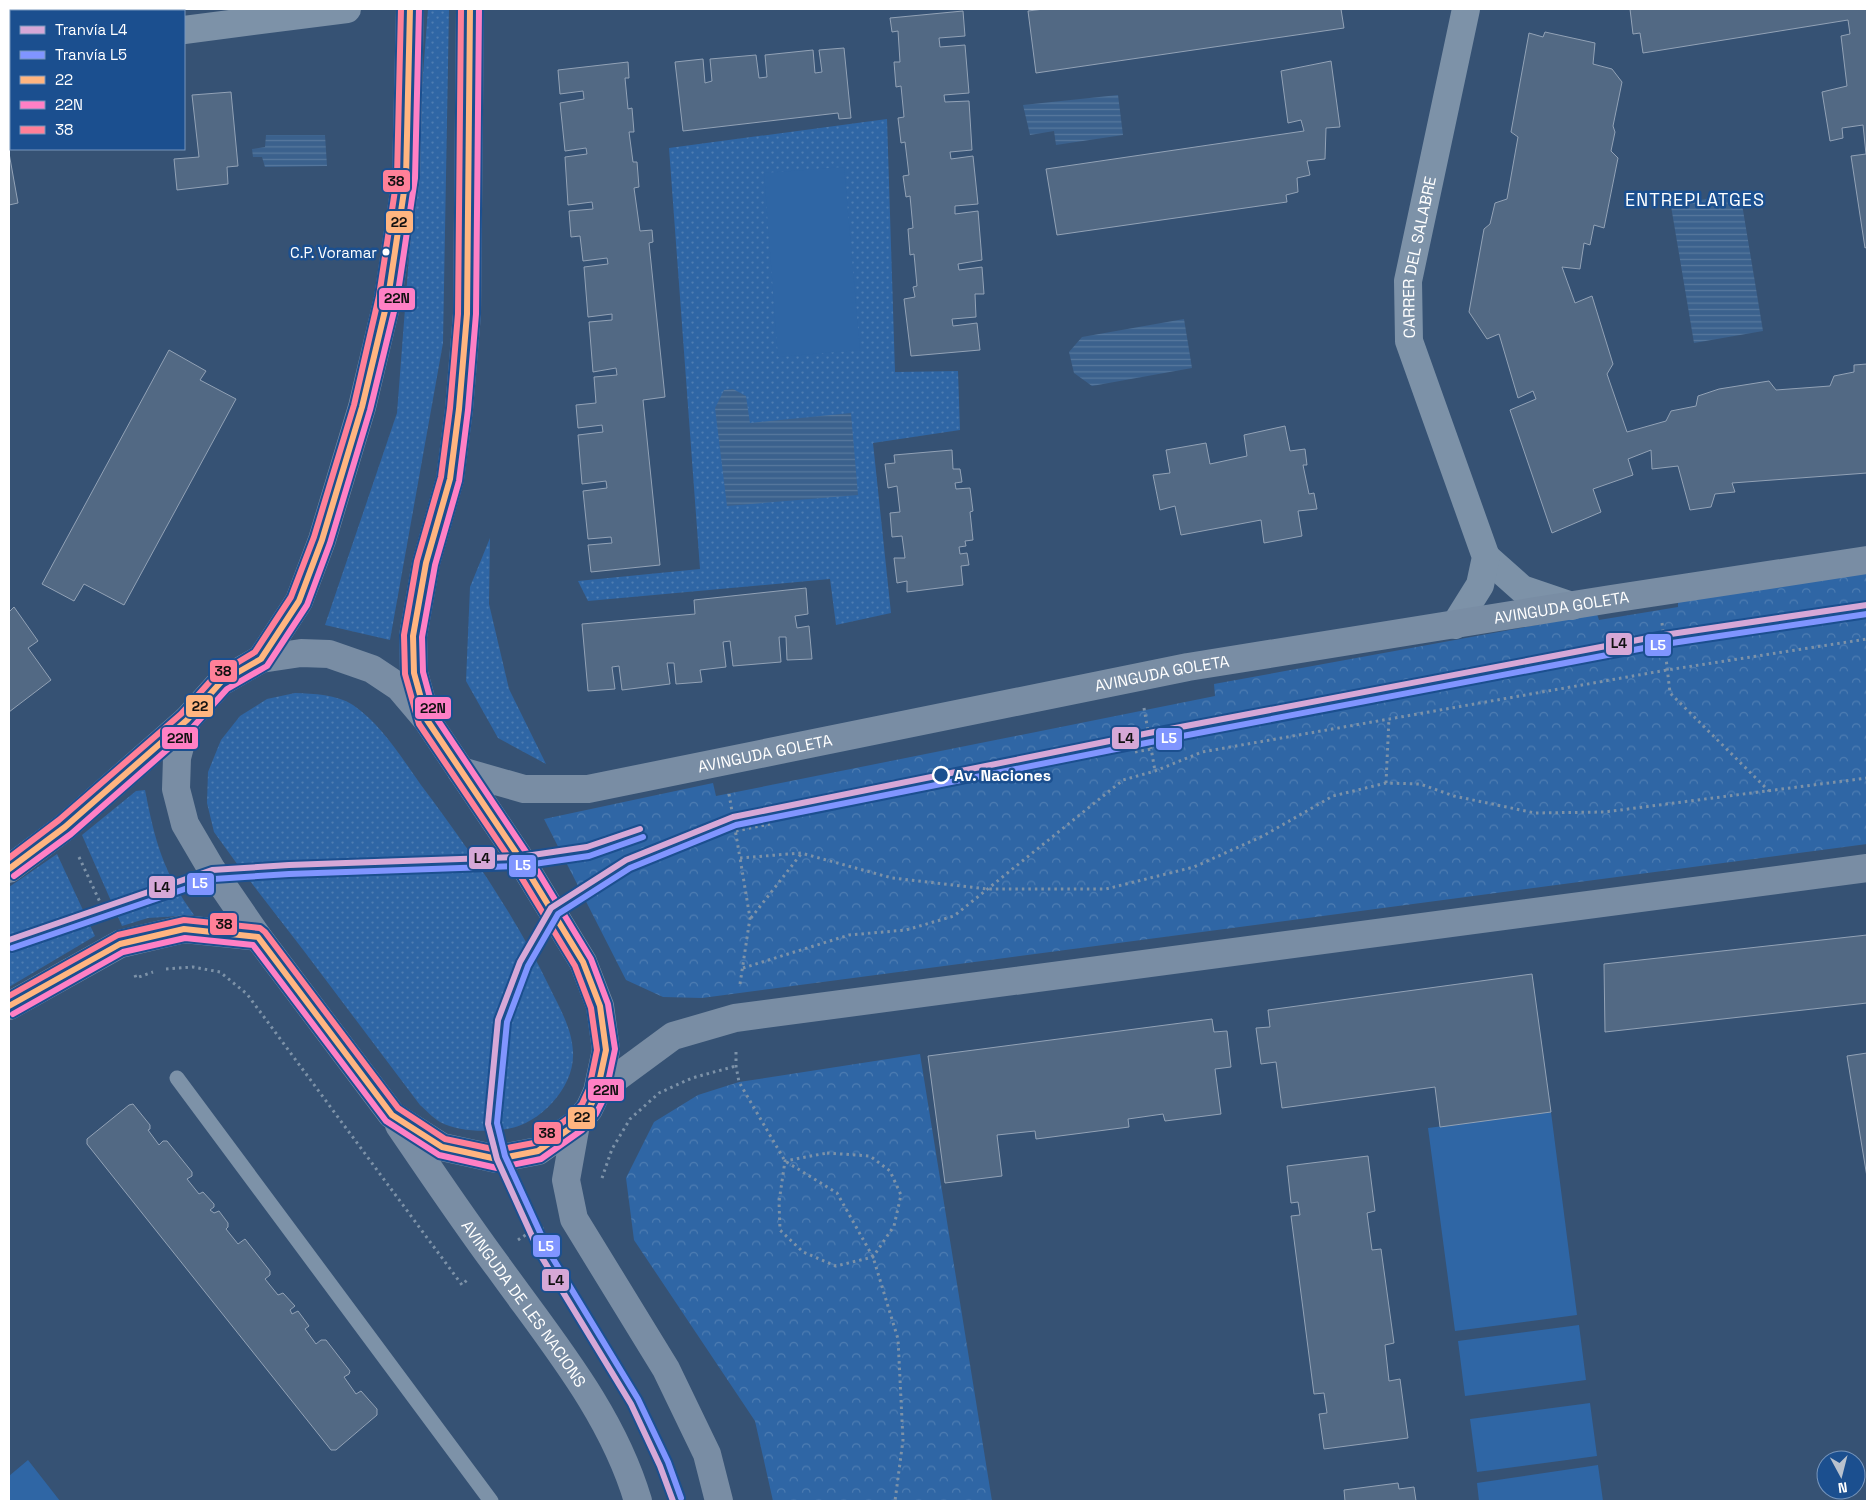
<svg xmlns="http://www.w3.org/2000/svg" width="1876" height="1510" font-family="'Space Grotesk',sans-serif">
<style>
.grass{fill:url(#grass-dots)}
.park{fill:url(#park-crowns)}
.pitch{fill:#2f66a5}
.water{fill:url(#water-rules)}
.building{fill:#526984;stroke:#92a2b6}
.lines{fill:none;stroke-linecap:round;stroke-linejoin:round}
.path{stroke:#7d92a8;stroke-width:3;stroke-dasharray:2.5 4;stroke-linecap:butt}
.lane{stroke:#7d92a8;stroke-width:15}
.street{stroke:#7d92a8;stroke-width:28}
.secondary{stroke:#798da4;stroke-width:28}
.bus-1-casing{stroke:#1b4f8f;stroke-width:10}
.bus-2-casing{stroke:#1b4f8f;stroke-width:10}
.bus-3-casing{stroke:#1b4f8f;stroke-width:10}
.bus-1{stroke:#ffb580;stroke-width:6}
.bus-2{stroke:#ff80c5;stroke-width:6}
.bus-3{stroke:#ff8098;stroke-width:6}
.tram-1-casing{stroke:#1b4f8f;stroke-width:10}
.tram-2-casing{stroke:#1b4f8f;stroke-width:10}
.tram-1{stroke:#d6a8d7;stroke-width:6}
.tram-2{stroke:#8095ff;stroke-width:6}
.bus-dot{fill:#fff;stroke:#1b4f8f;stroke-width:2}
.stop-dot{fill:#1b4f8f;stroke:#fff;stroke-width:2.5}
.labels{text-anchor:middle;stroke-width:5;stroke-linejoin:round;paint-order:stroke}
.bus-label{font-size:15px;fill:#fff;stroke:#1b4f8f;text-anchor:end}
.street-label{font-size:16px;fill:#fff;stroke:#1b4f8f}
.stop-label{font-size:16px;font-weight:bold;fill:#fff;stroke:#1b4f8f;text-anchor:start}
.neighbourhood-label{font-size:18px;letter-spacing:1px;fill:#fff;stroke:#1b4f8f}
.line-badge{stroke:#1b4f8f;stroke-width:2}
.badge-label{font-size:14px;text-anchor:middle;font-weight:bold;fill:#fff}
.pale-badge-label{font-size:14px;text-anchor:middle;font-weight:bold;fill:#111}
</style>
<defs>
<pattern id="grass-dots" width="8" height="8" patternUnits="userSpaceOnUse" patternTransform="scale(1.25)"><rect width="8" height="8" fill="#2f66a5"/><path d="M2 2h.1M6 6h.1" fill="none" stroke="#4e7db2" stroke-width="1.8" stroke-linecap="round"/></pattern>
<pattern id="park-crowns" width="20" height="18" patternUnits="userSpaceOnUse" patternTransform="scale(1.25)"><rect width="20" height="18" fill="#2f66a5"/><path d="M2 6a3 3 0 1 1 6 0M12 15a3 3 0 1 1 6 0" fill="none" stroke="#4e7db2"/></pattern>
<pattern id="water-rules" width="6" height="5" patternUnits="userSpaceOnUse" patternTransform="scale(1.25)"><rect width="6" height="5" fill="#3b618d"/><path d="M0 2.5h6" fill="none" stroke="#58799e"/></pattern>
</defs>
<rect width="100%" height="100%" fill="#365274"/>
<!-- grass -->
<path class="grass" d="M 428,9 L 449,9 L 443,343 L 390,640 L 325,625 L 397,413 Z
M 887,119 L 895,372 L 958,371 L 960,430 L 873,443 L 891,613 L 836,625 L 830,579 L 588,601 L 578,581 L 700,569 L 669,148 Z
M 490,538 L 489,604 L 509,689 L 546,764 L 498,738 L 466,681 L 470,587 Z
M 295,693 C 314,694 336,694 353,705 C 382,725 401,757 421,785 C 469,849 514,914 549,986 C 559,1007 572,1028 573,1052 C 575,1087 540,1124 507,1129 C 487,1132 458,1132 440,1122 C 433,1118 426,1110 420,1105 L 304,951 L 240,868 L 214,832 L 207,803 L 208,772 L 221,740 L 240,716 L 267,699 Z
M 145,790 C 155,841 163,872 194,915 L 148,918 L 122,926 L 82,835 L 136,791 Z
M 57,854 L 95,936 L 9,987 L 9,887 Z"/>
<!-- park -->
<path class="park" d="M 1867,572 L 1867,844 L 702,998 L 663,997 L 626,980 L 544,819 L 713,783 L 716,796 L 1215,696 L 1214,684 L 1597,614 L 1599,620 L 1678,607 L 1678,598 Z
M 920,1054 L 992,1501 L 773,1501 L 755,1421 L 634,1240 L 626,1178 L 654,1122 L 698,1095 L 739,1082 Z"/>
<!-- pitch -->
<path class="pitch" d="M 844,167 L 860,350 L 778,357 L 764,173 Z
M 1551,1112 L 1577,1315 L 1455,1331 L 1428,1128 Z
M 1579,1325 L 1586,1380 L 1465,1396 L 1458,1341 Z
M 1590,1403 L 1597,1456 L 1477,1472 L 1470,1419 Z
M 28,1460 L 60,1501 L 9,1501 L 9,1476 Z
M 1598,1465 L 1603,1501 L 1479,1501 L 1477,1483 Z"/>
<!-- water -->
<path class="water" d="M 1118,95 L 1123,135 L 1056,145 L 1054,131 L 1030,135 L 1023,105 Z
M 266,135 L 325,135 L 327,166 L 265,167 L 262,157 L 253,157 L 252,149 L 265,147 Z
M 1740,192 L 1763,331 L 1694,343 L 1671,206 Z
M 1184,319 L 1192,368 L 1092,386 L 1074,373 L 1069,352 L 1082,337 Z
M 733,389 L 746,396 L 750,423 L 851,413 L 858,495 L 727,506 L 715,408 L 724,390 Z"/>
<!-- building -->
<path class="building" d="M 1044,9 L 1341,9 L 1344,28 L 1036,73 L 1028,11 Z
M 1630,9 L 1867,9 L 1867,247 L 1865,248 L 1851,156 L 1866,154 L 1863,125 L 1842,128 L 1843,138 L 1830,141 L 1822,92 L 1847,86 L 1841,36 L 1850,34 L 1848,20 L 1643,53 L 1640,33 L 1633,34 Z
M 963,11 L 965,36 L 939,38 L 940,47 L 965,45 L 969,93 L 944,95 L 945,102 L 969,101 L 972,150 L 950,152 L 951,159 L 973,156 L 978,204 L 955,206 L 955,214 L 978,211 L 982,260 L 958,264 L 959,270 L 982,267 L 984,294 L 975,294 L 976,317 L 952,319 L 953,326 L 977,323 L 980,350 L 911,356 L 904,299 L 915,297 L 913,287 L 917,286 L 914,254 L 910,255 L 908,229 L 913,228 L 910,196 L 906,197 L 903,176 L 909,175 L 905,142 L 901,143 L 898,118 L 904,117 L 901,86 L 896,87 L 894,62 L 900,62 L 898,31 L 892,32 L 890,18 Z
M 1545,32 L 1595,43 L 1593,64 L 1612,69 L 1622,82 L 1613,126 L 1615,132 L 1611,151 L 1618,158 L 1604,228 L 1594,225 L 1590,245 L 1584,243 L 1580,269 L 1562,267 L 1575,303 L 1592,296 L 1613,364 L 1607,374 L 1627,432 L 1666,421 L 1671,411 L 1696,406 L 1698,396 L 1719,389 L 1769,381 L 1776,390 L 1830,386 L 1834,376 L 1854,372 L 1854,365 L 1867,364 L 1867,473 L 1732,483 L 1735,492 L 1715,494 L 1711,507 L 1690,510 L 1678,466 L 1652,469 L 1651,450 L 1628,459 L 1633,475 L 1593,489 L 1601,512 L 1552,533 L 1510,410 L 1536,399 L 1533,391 L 1518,398 L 1499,334 L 1487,339 L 1469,312 L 1484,229 L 1490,224 L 1495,203 L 1507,199 L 1518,137 L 1511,132 L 1529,33 L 1543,37 Z
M 844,48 L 851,118 L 839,119 L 838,113 L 683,131 L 675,62 L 703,59 L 705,83 L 712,81 L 710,59 L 756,55 L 759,78 L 767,77 L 765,55 L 813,50 L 815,73 L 822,72 L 819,50 Z
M 1331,61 L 1340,127 L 1326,128 L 1325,159 L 1307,161 L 1310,175 L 1297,178 L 1298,192 L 1286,195 L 1287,202 L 1057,235 L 1046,169 L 1304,131 L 1301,120 L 1288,123 L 1281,71 Z
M 628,62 L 629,78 L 625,78 L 628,109 L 632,108 L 634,132 L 629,132 L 633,162 L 637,162 L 639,187 L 634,188 L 640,231 L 652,230 L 653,242 L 649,243 L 665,397 L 643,400 L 660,565 L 591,572 L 588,545 L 612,543 L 611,537 L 588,539 L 583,491 L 607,488 L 606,481 L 582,484 L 578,435 L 603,432 L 602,425 L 578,428 L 576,405 L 596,403 L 594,377 L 617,375 L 616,368 L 593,372 L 589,322 L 612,320 L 612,314 L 588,317 L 584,267 L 608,264 L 607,258 L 583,261 L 580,236 L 571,237 L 569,211 L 593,209 L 592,202 L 568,205 L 565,157 L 587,154 L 586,148 L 565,151 L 560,103 L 584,99 L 583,91 L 560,94 L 558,70 Z
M 231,92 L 238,166 L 227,167 L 228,184 L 177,190 L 174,159 L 199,157 L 192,95 Z
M 9,153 L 18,203 L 9,205 Z
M 169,350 L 206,371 L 200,380 L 236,399 L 124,605 L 84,584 L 74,601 L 42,584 Z
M 1285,426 L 1290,451 L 1305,449 L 1307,465 L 1303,465 L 1309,494 L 1314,493 L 1317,509 L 1298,511 L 1302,536 L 1264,543 L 1261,520 L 1181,535 L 1175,506 L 1160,510 L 1153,475 L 1170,473 L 1166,450 L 1206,443 L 1210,464 L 1247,456 L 1244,435 Z
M 952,450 L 953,469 L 960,469 L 962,482 L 955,483 L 956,489 L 970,488 L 973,511 L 970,512 L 973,540 L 965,541 L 966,546 L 959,547 L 960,554 L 967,553 L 969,565 L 961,566 L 963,585 L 907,592 L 907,581 L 897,583 L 894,558 L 905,558 L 902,536 L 892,537 L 890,513 L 900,512 L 897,486 L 888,488 L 885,464 L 895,463 L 894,455 Z
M 806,588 L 808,614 L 795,616 L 797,628 L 809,626 L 812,659 L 787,660 L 786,637 L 779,637 L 781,662 L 733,666 L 730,641 L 723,642 L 726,667 L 700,670 L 702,682 L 676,684 L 674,663 L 667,663 L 670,684 L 622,690 L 619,666 L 612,667 L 615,689 L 588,691 L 582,624 L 695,614 L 694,600 Z
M 14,607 L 38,641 L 28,648 L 51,680 L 9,712 L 9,612 Z
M 1867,935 L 1867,1003 L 1605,1032 L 1604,964 Z
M 1532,974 L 1551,1112 L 1440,1127 L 1435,1087 L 1282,1108 L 1276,1062 L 1261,1064 L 1256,1028 L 1270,1027 L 1268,1010 Z
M 1212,1019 L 1214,1032 L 1227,1031 L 1231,1067 L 1215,1069 L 1221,1114 L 1165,1121 L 1163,1114 L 1128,1119 L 1129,1127 L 1036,1139 L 1035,1131 L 997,1135 L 1002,1176 L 945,1183 L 928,1056 Z
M 1867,1053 L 1867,1177 L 1847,1056 Z
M 133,1104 L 150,1125 L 150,1129 L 148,1130 L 159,1145 L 163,1141 L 167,1141 L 192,1172 L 192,1176 L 187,1179 L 199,1194 L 203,1192 L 214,1204 L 214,1207 L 210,1210 L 214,1213 L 219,1211 L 228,1223 L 228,1227 L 226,1229 L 238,1244 L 245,1239 L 270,1271 L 270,1275 L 265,1279 L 278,1295 L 283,1293 L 295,1306 L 290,1310 L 292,1314 L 298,1311 L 309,1326 L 305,1329 L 316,1344 L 321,1340 L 326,1340 L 350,1371 L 349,1374 L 344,1377 L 356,1394 L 361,1391 L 377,1409 L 377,1415 L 336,1450 L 331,1450 L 87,1144 L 87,1139 L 129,1105 Z
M 1368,1156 L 1375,1211 L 1367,1213 L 1372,1250 L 1381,1249 L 1394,1343 L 1385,1345 L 1389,1381 L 1400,1379 L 1408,1438 L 1324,1449 L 1319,1414 L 1327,1413 L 1324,1393 L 1314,1394 L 1291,1216 L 1300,1215 L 1298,1202 L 1291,1203 L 1287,1166 Z
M 1398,1483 L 1399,1489 L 1414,1487 L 1416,1501 L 1345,1501 L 1344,1490 Z"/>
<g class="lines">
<!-- path -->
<path class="path" d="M 1662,623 L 1670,693 L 1769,791
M 1144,708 L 1155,771
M 1135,752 L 1152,749
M 1386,783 L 1389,718
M 729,794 L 740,858 L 801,853 L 892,878 L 987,889 L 1106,889 L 1194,867 L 1263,836 L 1333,796 L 1386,783 L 1420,784 L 1454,796 L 1535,813 L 1605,812 L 1867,778
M 736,831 L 770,824
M 79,857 L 106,915
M 751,918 L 801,854
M 743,968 L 849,935 L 906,930 L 954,916 L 1123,780 L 1155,771 L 1202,752 L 1667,670 L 1867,639
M 166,969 L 193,967 L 220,972 L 247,994 L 462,1285 L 468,1279
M 135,975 L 136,978 L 153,972
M 740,984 L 750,918 L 740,858
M 736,1052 L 736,1066 L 739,1082 L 785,1161 L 837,1193 L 873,1257 L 898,1339 L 903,1440 L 895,1501
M 827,1153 L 870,1156 L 890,1171 L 901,1195 L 894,1226 L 873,1257 L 836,1266 L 803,1252 L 780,1230 L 779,1202 L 785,1161 Z
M 602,1178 L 612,1149 L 630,1119 L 659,1093 L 692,1078 L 736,1066
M 518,1240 L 530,1232 L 544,1228"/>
<!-- lane -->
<path class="lane" d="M 177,1078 L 491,1501"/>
<!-- street -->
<g class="street">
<path d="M 96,9 L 97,11"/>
<path d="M 184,30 L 347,9"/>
<path d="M 9,58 L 11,57"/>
<path d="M 1486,557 L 1522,589 L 1572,606"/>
<path id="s1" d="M 1455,625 L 1480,585 L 1486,557 L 1409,341 L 1408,281 L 1466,9"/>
</g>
<!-- secondary -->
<g class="secondary">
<path d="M 301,653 L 329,654 L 372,669 L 399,687 L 427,720 L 519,857 L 583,962 L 600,1006 L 606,1050 L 597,1092 L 589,1109 L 576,1124 L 538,1151 L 497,1159 L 442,1147 L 392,1115 L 258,937 L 212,870 L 185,824 L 176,789 L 177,758 L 187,720 L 221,682 L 261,659 Z"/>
<path d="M 261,659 L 299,601 L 322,540 L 362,407 L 388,298 L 406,178 L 410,9"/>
<path d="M 425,713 L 414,673 L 413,636 L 426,563 L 450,479 L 459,409 L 467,314 L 470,9"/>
<path id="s2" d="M 461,771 L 524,789 L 588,789 L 1188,667 L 1611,599 L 1867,560"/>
<path d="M 9,869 L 65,827 L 187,720"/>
<path d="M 9,1006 L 120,944 L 184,929 L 258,937"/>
<path d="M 597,1092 L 673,1036 L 735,1018 L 1867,868"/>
<path d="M 576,1124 L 566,1180 L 574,1219 L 666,1369 L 707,1454 L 719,1501"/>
<path id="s3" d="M 399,1125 C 432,1173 464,1221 499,1268 C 552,1342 612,1413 638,1501"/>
</g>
<defs>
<path id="bus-1" d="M 9,869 L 65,827 L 187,720 L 221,682 L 261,659 L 299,601 L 322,540 L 362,407 L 388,298 L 406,178 L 410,9
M 9,1006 L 120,944 L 184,929 L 258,937 L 392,1115 L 442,1147 L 497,1159 L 538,1151 L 576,1124 L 589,1109 L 597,1092 L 606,1050 L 600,1006 L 583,962 L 519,857 L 427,720 L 414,673 L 413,636 L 426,563 L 450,479 L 459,409 L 467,314 L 470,9"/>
<path id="bus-2" d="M 14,876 L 71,834 L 193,727 L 227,689 L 267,666 L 307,605 L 330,543 L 370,410 L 397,299 L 415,178 L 419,9
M 13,1014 L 123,952 L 185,938 L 253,945 L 386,1121 L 439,1155 L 497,1168 L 541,1159 L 582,1130 L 596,1114 L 605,1096 L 615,1049 L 608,1004 L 591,959 L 526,852 L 435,716 L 423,672 L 422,637 L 435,565 L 459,481 L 468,410 L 476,314 L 479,9"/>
<path id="bus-3" d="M 9,858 L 59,820 L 181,714 L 215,676 L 255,652 L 291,597 L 314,537 L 354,405 L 379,296 L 397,177 L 401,9
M 9,996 L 118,935 L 184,920 L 260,928 L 265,932 L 398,1108 L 445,1139 L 497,1150 L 534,1143 L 570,1117 L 582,1104 L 589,1089 L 597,1050 L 591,1008 L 575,966 L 512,862 L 419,724 L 405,674 L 404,635 L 417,561 L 441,477 L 450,408 L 458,314 L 461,9"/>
</defs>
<!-- bus-1 casing -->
<use href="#bus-1" class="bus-1-casing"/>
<!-- bus-2 casing -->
<use href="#bus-2" class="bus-2-casing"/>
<!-- bus-3 casing -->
<use href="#bus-3" class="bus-3-casing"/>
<!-- bus-1 -->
<use href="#bus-1" class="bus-1"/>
<!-- bus-2 -->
<use href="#bus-2" class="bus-2"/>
<!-- bus-3 -->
<use href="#bus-3" class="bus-3"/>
<defs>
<path id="tram-1" d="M 9,940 L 212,870 L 289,865 L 519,857 L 587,847 L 640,829
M 673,1501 L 660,1466 L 631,1404 L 541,1256 L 497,1159 L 488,1124 L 498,1020 L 520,962 L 551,908 L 626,860 L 733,817 L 1149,733 L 1664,635 L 1867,605"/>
<path id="tram-2" d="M 12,948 L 214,879 L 289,874 L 520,866 L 589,856 L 643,837
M 681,1498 L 668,1462 L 638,1399 L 549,1252 L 505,1156 L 497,1123 L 507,1022 L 528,966 L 558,914 L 630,868 L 736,825 L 1151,742 L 1665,644 L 1867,614"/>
</defs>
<!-- tram-1 casing -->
<use href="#tram-1" class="tram-1-casing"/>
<!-- tram-2 casing -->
<use href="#tram-2" class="tram-2-casing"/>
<!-- tram-1 -->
<use href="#tram-1" class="tram-1"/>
<!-- tram-2 -->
<use href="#tram-2" class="tram-2"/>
</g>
<!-- markers -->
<circle class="bus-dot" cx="386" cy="252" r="4.5"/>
<circle class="stop-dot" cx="941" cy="775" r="8"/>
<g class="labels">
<!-- bus labels -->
<g class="bus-label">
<text x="377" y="258">C.P. Voramar</text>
</g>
<!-- street labels -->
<g class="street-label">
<text dy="6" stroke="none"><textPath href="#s1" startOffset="390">CARRER DEL SALABRE</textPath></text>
<text dy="6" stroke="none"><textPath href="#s2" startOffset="1120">AVINGUDA GOLETA</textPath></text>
<text dy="6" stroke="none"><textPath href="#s2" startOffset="715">AVINGUDA GOLETA</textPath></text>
<text dy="6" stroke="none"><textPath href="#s2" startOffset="310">AVINGUDA GOLETA</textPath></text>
<text dy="6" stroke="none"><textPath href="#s3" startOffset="218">AVINGUDA DE LES NACIONS</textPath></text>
</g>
<!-- stop labels -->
<g class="stop-label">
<text x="954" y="781">Av. Naciones</text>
</g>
<!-- neighbourhood labels -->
<g class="neighbourhood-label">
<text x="1695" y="206">ENTREPLATGES</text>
</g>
</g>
<g class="line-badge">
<rect x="382" y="169" width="29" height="24" rx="5" fill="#ff8098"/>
<rect x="385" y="210" width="29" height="24" rx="5" fill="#ffb580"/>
<rect x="378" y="287" width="38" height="24" rx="5" fill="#ff80c5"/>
<rect x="1605" y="632" width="28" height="24" rx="5" fill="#d6a8d7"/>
<rect x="1644" y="633" width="28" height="24" rx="5" fill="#8095ff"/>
<rect x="209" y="659" width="29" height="24" rx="5" fill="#ff8098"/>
<rect x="185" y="694" width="29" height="24" rx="5" fill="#ffb580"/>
<rect x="414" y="696" width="38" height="24" rx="5" fill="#ff80c5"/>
<rect x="1111" y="726" width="29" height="24" rx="5" fill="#d6a8d7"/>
<rect x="161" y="726" width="38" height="24" rx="5" fill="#ff80c5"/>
<rect x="1155" y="727" width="28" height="24" rx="5" fill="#8095ff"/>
<rect x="468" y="846" width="28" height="24" rx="5" fill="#d6a8d7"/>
<rect x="508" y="854" width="29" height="24" rx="5" fill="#8095ff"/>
<rect x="186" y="872" width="29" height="24" rx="5" fill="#8095ff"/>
<rect x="148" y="875" width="28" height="24" rx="5" fill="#d6a8d7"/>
<rect x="209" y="912" width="29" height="24" rx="5" fill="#ff8098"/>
<rect x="587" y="1078" width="38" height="24" rx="5" fill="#ff80c5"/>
<rect x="567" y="1106" width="29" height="24" rx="5" fill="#ffb580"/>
<rect x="533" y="1121" width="29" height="24" rx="5" fill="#ff8098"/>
<rect x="532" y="1234" width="29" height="24" rx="5" fill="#8095ff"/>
<rect x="541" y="1268" width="29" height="24" rx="5" fill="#d6a8d7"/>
</g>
<g class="badge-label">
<text x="1658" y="650">L5</text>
<text x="1169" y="743">L5</text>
<text x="523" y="870">L5</text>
<text x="200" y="888">L5</text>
<text x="546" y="1251">L5</text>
</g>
<g class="pale-badge-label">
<text x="396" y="186">38</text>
<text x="399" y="227">22</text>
<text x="397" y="303">22N</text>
<text x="1619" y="648">L4</text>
<text x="223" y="676">38</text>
<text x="200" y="711">22</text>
<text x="433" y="713">22N</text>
<text x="1126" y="743">L4</text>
<text x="180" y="743">22N</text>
<text x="482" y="863">L4</text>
<text x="162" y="892">L4</text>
<text x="224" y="929">38</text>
<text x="606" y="1095">22N</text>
<text x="582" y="1122">22</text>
<text x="547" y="1138">38</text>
<text x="556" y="1285">L4</text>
</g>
<!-- border -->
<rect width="1876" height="1510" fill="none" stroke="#ffffff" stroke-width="20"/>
<!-- legend -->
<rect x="10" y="10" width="175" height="140" fill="#1b4f8f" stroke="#7695bc"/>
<rect x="20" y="26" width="25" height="8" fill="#d6a8d7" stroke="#7695bc"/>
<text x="55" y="35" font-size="15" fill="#ffffff">Tranvía L4</text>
<rect x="20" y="51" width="25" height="8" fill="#8095ff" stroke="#7695bc"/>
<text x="55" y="60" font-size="15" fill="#ffffff">Tranvía L5</text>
<rect x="20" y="76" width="25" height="8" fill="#ffb580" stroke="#7695bc"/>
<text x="55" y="85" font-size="15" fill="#ffffff">22</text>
<rect x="20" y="101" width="25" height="8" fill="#ff80c5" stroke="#7695bc"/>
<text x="55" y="110" font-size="15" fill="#ffffff">22N</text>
<rect x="20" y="126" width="25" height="8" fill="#ff8098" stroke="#7695bc"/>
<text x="55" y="135" font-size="15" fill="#ffffff">38</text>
<!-- north arrow -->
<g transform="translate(1841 1475) rotate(173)"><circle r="24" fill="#1b4f8f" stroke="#7695bc"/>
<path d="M0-4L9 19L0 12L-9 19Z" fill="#b9c2ce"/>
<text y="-8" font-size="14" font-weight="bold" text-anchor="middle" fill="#ffffff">N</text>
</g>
</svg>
